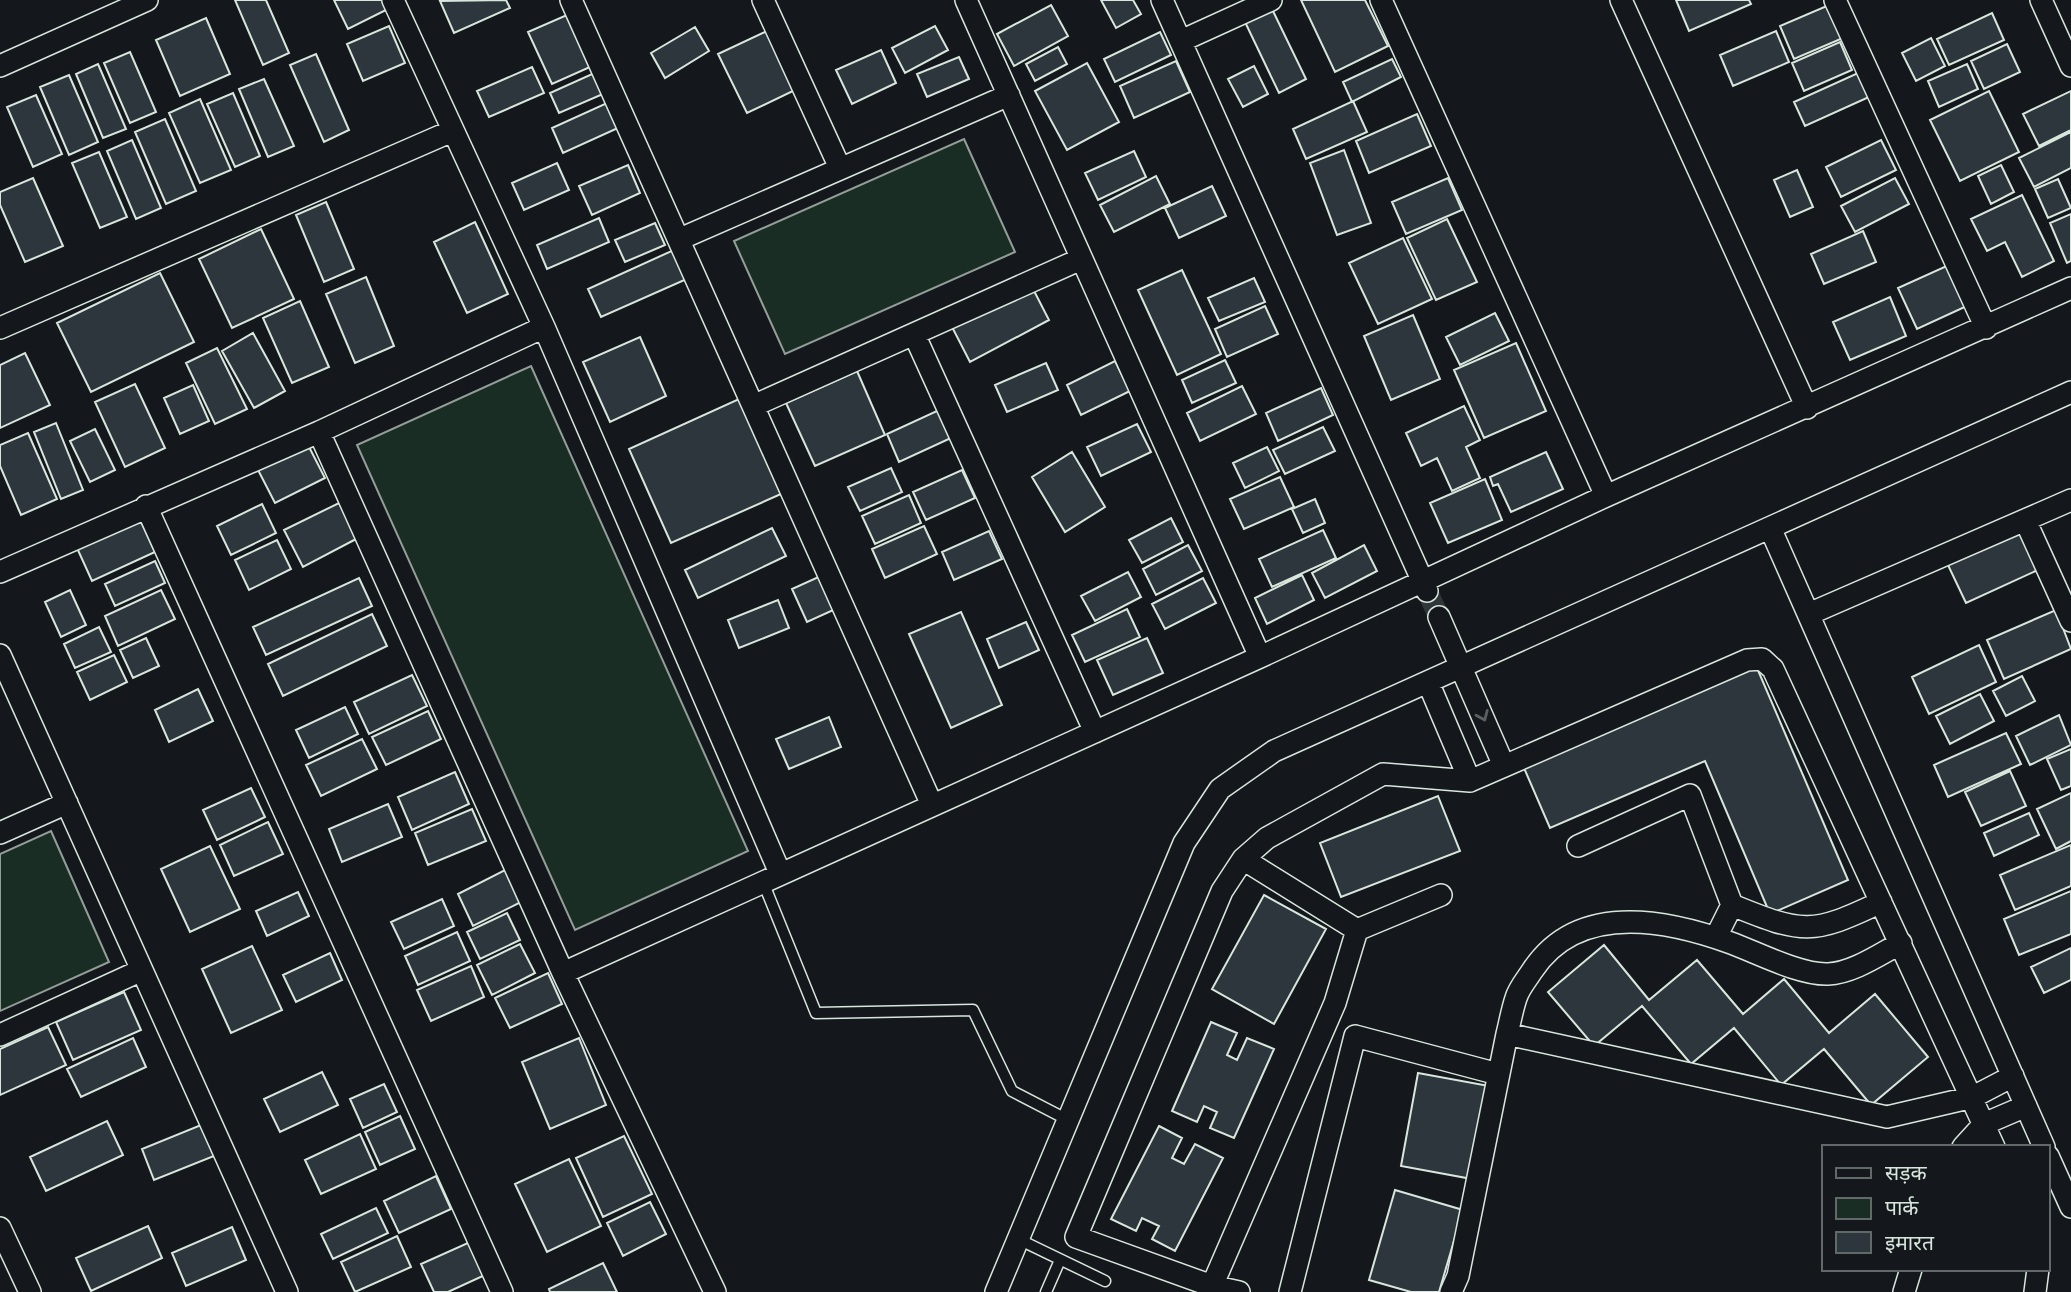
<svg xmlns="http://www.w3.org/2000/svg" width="2071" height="1292" font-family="'Roboto Serif','Noto Sans Devanagari',serif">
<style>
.green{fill:#1a2d24;stroke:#939e99;stroke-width:2}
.building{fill:#2c363c;stroke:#d8e6dc;stroke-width:2}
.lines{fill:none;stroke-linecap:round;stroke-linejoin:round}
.street-tunnel{stroke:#313739;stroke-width:21;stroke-dasharray:21 10;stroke-linecap:butt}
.lane-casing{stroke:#d8e6dc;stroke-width:13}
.street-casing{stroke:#d8e6dc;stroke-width:24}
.lane{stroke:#14181c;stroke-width:10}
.street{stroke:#14181c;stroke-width:21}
.oneway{stroke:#59605f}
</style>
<rect width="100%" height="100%" fill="#14181c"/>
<!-- green -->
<path class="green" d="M 964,139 L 1015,252 L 785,354 L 734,241 Z
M 531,366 L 748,851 L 575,930 L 357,445 Z
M 51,831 L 109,962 L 0,1011 L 0,854 Z"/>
<!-- building -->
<path class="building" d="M 235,0 L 266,0 L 289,53 L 263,65 Z
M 334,0 L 389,0 L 392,7 L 348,29 Z
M 506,0 L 510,8 L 454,33 L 440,1 Z
M 1101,0 L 1133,0 L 1141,14 L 1116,28 Z
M 1301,0 L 1365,0 L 1388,46 L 1335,72 Z
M 1676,0 L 1749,0 L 1751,4 L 1689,31 Z
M 1051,5 L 1068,36 L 1014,66 L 997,34 Z
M 1829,5 L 1843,38 L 1794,59 L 1780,26 Z
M 1272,9 L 1306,79 L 1279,93 L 1245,22 Z
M 576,11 L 599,63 L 552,84 L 528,32 Z
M 1992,13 L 2004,40 L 1949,65 L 1937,39 Z
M 206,18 L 230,74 L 180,96 L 156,40 Z
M 389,26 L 405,63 L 363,81 L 347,44 Z
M 935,26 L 948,50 L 905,73 L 892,48 Z
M 695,27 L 709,51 L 665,78 L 651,53 Z
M 767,31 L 795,90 L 747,113 L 718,54 Z
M 1776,31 L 1789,62 L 1733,86 L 1720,55 Z
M 1160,32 L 1171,55 L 1115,82 L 1104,59 Z
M 1931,38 L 1945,66 L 1916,81 L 1902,53 Z
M 1840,42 L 1852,70 L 1804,91 L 1792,63 Z
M 2007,44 L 2020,72 L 1984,89 L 1971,61 Z
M 1058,47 L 1067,64 L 1035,81 L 1026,64 Z
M 881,50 L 896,83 L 852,104 L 836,70 Z
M 130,52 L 156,112 L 130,123 L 104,63 Z
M 316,54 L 349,130 L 324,142 L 290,65 Z
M 959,57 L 969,79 L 927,97 L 917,74 Z
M 1392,59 L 1401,77 L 1352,102 L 1343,82 Z
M 1176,61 L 1190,92 L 1134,118 L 1120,86 Z
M 1087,63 L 1119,122 L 1067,150 L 1035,91 Z
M 98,64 L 126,129 L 103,138 L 76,74 Z
M 1967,64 L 1978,89 L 1939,107 L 1928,81 Z
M 1254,66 L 1268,94 L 1243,107 L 1228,79 Z
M 532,67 L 544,93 L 489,117 L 477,91 Z
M 601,70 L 610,91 L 559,113 L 550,93 Z
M 1858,73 L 1869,97 L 1805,126 L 1794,102 Z
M 69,75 L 98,142 L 69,155 L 40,87 Z
M 264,79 L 294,146 L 268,157 L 239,89 Z
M 1989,91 L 2019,152 L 1960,181 L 1930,120 Z
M 2071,91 L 2071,130 L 2039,146 L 2023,114 Z
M 233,93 L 260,156 L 235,167 L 207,104 Z
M 36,95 L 62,154 L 33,167 L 7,107 Z
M 200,99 L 231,170 L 200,183 L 169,113 Z
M 1353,101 L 1367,132 L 1306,159 L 1293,129 Z
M 607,103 L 618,128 L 563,153 L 552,128 Z
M 1417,114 L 1431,146 L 1369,173 L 1356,141 Z
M 165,119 L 196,191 L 166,204 L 135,132 Z
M 2071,132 L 2071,168 L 2034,187 L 2019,158 Z
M 132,140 L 161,208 L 136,219 L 107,151 Z
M 1881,140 L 1896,170 L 1841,197 L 1826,167 Z
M 1344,150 L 1371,223 L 1337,235 L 1310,163 Z
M 1134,151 L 1146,177 L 1098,200 L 1085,173 Z
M 99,152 L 127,217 L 100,228 L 72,163 Z
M 557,163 L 569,190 L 524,210 L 512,183 Z
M 628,165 L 640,193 L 592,215 L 579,186 Z
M 2001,165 L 2014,192 L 1991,204 L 1978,176 Z
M 1797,170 L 1813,207 L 1790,217 L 1774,180 Z
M 1156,176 L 1170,204 L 1114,232 L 1100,205 Z
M 33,178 L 63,246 L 25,262 L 0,205 L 0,192 Z
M 1448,178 L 1462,210 L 1406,234 L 1392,202 Z
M 1895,178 L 1909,204 L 1855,232 L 1841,206 Z
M 2058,179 L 2071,208 L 2048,218 L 2035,189 Z
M 1212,186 L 1226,216 L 1179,238 L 1165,208 Z
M 2022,195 L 2054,261 L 2022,277 L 2005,242 L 1987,251 L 1971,219 Z
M 326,202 L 354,269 L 324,282 L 296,215 Z
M 2071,214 L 2071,261 L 2067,263 L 2050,223 Z
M 599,218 L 609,242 L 547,269 L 537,245 Z
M 1447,219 L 1477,282 L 1436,300 L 1407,238 Z
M 475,222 L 508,294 L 467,313 L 434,242 Z
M 655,223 L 665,245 L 625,262 L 615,240 Z
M 261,229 L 294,299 L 232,328 L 199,259 Z
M 1863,231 L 1876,262 L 1824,284 L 1811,254 Z
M 1403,238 L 1432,299 L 1378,324 L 1349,263 Z
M 676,249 L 689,278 L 601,317 L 588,289 Z
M 1951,264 L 1969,305 L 1917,329 L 1898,288 Z
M 1182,270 L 1221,354 L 1177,375 L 1138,290 Z
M 160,273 L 194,342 L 91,392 L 57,323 Z
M 366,277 L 394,346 L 355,363 L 326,294 Z
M 1254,278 L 1265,302 L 1219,321 L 1208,298 Z
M 1031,285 L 1049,320 L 970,362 L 952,327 Z
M 1890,297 L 1906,336 L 1850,360 L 1833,322 Z
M 300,301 L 329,367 L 292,383 L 263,318 Z
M 1265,306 L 1278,334 L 1227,357 L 1215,329 Z
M 1495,313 L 1509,341 L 1460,365 L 1446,337 Z
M 1413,315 L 1440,379 L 1391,400 L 1364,336 Z
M 253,333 L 285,391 L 254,408 L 222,351 Z
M 640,337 L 666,396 L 610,422 L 583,362 Z
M 1516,343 L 1546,411 L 1484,438 L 1454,370 Z
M 217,348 L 247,409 L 215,424 L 186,363 Z
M 25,353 L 50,405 L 0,428 L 0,365 Z
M 1225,360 L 1236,383 L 1192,403 L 1182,380 Z
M 1115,361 L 1130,391 L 1081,415 L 1067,385 Z
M 1046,363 L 1058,390 L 1007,412 L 995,385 Z
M 857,371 L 885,435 L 815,466 L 786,403 Z
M 135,384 L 165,448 L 125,467 L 95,402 Z
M 193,385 L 209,421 L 180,434 L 164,398 Z
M 1242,386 L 1256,414 L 1200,441 L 1187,413 Z
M 1321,388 L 1333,415 L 1278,441 L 1266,413 Z
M 739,399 L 781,494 L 671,543 L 629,449 Z
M 1464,406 L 1480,440 L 1466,447 L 1480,478 L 1452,491 L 1437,458 L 1421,466 L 1406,433 Z
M 939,410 L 951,438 L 899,462 L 887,434 Z
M 56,423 L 83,490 L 61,499 L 34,432 Z
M 1137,424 L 1151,452 L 1101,476 L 1087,447 Z
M 1323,427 L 1335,451 L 1285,474 L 1273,450 Z
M 95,429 L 115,470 L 90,482 L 70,441 Z
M 28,433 L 57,499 L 21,515 L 0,466 L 0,445 Z
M 307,443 L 325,478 L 275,503 L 257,468 Z
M 1267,447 L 1279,471 L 1245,488 L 1233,463 Z
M 1072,452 L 1105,507 L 1065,532 L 1032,477 Z
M 1546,452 L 1563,489 L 1511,512 L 1498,484 L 1493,486 L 1490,477 Z
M 891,468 L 902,492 L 860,511 L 848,487 Z
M 962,470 L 975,498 L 926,520 L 913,492 Z
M 1280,477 L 1294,507 L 1244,529 L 1230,499 Z
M 1485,479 L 1502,520 L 1448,543 L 1430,503 Z
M 909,495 L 921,523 L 875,544 L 862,516 Z
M 1315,499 L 1325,523 L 1303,533 L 1292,509 Z
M 339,503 L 358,538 L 303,567 L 284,530 Z
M 262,504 L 276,533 L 231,555 L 217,526 Z
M 1171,518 L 1183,542 L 1142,563 L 1129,540 Z
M 140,519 L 155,552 L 92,581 L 77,548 Z
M 924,526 L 937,554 L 885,578 L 872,549 Z
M 772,528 L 786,556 L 698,598 L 685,570 Z
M 2021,528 L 2040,569 L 1966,603 L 1947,563 Z
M 1323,530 L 1336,558 L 1272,587 L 1259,559 Z
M 989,531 L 1002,559 L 954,580 L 942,552 Z
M 277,540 L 291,569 L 249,590 L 235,560 Z
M 1188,545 L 1202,571 L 1156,595 L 1143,569 Z
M 1364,545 L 1377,571 L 1325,598 L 1312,573 Z
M 155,561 L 165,583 L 115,606 L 105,584 Z
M 1128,572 L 1141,597 L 1095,621 L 1081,596 Z
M 825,574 L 840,607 L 807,622 L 792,589 Z
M 1302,575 L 1314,600 L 1267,624 L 1255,598 Z
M 359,578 L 372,606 L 266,655 L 253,627 Z
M 1203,578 L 1216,603 L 1165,629 L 1152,604 Z
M 70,590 L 86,625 L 61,637 L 45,602 Z
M 161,590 L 175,619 L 118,646 L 105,616 Z
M 778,600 L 789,628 L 739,648 L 728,620 Z
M 1127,609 L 1140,637 L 1085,662 L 1072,635 Z
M 2056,610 L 2071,649 L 2004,679 L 1987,640 Z
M 961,612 L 1002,705 L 951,728 L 909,634 Z
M 372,614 L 387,646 L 283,696 L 268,664 Z
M 1026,622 L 1039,650 L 999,668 L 987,639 Z
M 99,627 L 111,652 L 75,668 L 64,644 Z
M 146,638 L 159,666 L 133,678 L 120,650 Z
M 1147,638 L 1163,673 L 1113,695 L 1097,660 Z
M 1979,645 L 1996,682 L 1929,714 L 1912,677 Z
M 114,655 L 127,682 L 90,700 L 77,672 Z
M 1754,661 L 1848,880 L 1770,914 L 1705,761 L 1550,828 L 1521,761 Z
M 412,675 L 427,706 L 369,734 L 354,702 Z
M 2022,676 L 2035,701 L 2006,716 L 1993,691 Z
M 198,689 L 213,721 L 169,742 L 155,710 Z
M 1980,694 L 1994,721 L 1950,744 L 1936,716 Z
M 345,707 L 358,734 L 309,758 L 296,730 Z
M 428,711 L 441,739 L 386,765 L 372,737 Z
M 2059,715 L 2071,745 L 2030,765 L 2016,736 Z
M 829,717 L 841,747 L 789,769 L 776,739 Z
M 2006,733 L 2021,764 L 1948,797 L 1934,765 Z
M 362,739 L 377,769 L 321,796 L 306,765 Z
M 2071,749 L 2071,786 L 2061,790 L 2047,759 Z
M 2010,771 L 2026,806 L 1981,826 L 1965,792 Z
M 455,772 L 469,804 L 412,830 L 398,797 Z
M 251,788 L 265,817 L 217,840 L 203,810 Z
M 2071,793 L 2071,841 L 2056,849 L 2037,809 Z
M 1438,796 L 1460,851 L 1341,897 L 1320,843 Z
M 388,804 L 402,837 L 342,862 L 329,829 Z
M 472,809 L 486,841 L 428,865 L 415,833 Z
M 2029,813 L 2039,835 L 1994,856 L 1984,833 Z
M 268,822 L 283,854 L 234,876 L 220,845 Z
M 2071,845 L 2071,886 L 2015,910 L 2000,875 Z
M 210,846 L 240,909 L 190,932 L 161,869 Z
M 505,870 L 521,902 L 473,926 L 458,894 Z
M 2071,891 L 2071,934 L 2019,955 L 2004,919 Z
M 298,892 L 309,916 L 267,936 L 256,911 Z
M 1264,895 L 1326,929 L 1274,1024 L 1212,989 Z
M 442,899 L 454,926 L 404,949 L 391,922 Z
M 507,913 L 520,940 L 480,959 L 467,932 Z
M 457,932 L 470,961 L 418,985 L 405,956 Z
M 520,944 L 535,973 L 492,995 L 477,965 Z
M 1604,945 L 1649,1000 L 1697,960 L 1743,1014 L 1784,979 L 1829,1033 L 1875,994 L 1928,1057 L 1871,1105 L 1824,1049 L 1781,1085 L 1734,1028 L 1691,1064 L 1642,1006 L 1594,1046 L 1548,992 Z
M 252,946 L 282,1010 L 231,1033 L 202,969 Z
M 2071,948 L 2071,980 L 2044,993 L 2031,967 Z
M 330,953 L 342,980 L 296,1002 L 283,975 Z
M 471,966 L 484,997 L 431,1021 L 417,990 Z
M 548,973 L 562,1004 L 510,1028 L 495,998 Z
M 124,992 L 141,1030 L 73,1060 L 56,1022 Z
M 1211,1022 L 1237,1033 L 1227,1055 L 1237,1060 L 1247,1038 L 1274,1049 L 1234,1138 L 1210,1128 L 1217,1112 L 1204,1106 L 1197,1122 L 1172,1111 Z
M 48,1027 L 66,1065 L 0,1095 L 0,1049 Z
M 133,1038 L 146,1067 L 81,1097 L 67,1069 Z
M 579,1038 L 606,1105 L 550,1129 L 522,1062 Z
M 322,1072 L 338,1105 L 280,1132 L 264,1099 Z
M 1418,1073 L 1489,1086 L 1472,1179 L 1401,1166 Z
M 384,1084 L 397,1112 L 363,1128 L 350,1099 Z
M 400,1116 L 415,1149 L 380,1165 L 365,1132 Z
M 107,1121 L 123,1155 L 46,1191 L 30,1157 Z
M 201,1125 L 214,1156 L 154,1180 L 142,1149 Z
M 1159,1126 L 1182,1138 L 1172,1158 L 1184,1164 L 1195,1144 L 1223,1158 L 1175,1251 L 1152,1239 L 1159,1226 L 1142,1218 L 1136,1231 L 1111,1219 Z
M 360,1134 L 376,1169 L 321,1194 L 305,1160 Z
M 624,1136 L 652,1194 L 603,1217 L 576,1158 Z
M 569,1159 L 601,1226 L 547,1252 L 515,1184 Z
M 436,1176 L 451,1209 L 399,1233 L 384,1201 Z
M 1395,1190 L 1463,1210 L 1439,1292 L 1411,1292 L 1369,1280 Z
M 650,1202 L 666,1234 L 623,1256 L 607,1223 Z
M 376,1208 L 388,1233 L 333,1259 L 321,1234 Z
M 148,1226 L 162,1258 L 91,1291 L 76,1258 Z
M 232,1227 L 246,1260 L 186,1286 L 172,1253 Z
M 397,1236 L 411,1267 L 355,1292 L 341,1262 Z
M 470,1242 L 485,1275 L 448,1292 L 434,1292 L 421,1264 Z
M 603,1263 L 617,1292 L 550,1292 L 549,1289 Z"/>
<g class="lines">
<!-- street-tunnel -->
<path class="street-tunnel" d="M 1428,593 L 1439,617"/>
<defs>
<path id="lane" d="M 763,882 L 816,1013 L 973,1010 L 1012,1091 L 1068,1120
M 1018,1239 L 1105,1281
M 1046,1292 L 1060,1260"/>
<path id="street" d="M 393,0 L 544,327 L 780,873
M 571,0 L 932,805
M 763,0 L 840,168
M 966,0 L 1260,657
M 1162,0 L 1427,591
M 1381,0 L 1606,496
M 1621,0 L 1807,408
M 1835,0 L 1986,328
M 2041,0 L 2071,66
M 1181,41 L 1271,0
M 0,66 L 147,0
M 680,239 L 1009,95
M 0,328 L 452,131
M 914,334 L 1095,732
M 753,406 L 1081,259
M 319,432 L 563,973 L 715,1292
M 146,506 L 502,1292
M 2026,522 L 2071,621
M 1771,530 L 2044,1147
M 0,572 L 319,432 L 544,327
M 1809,614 L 2071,500
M 1439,617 L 1504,766
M 0,655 L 287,1292
M 1428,682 L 1470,781
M 0,833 L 67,803
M 1578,846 L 1690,795 L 1732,905
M 1243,859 L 1357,930
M 1716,937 L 1732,905 C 1803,934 1812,935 1881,902
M 1901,943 C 1880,954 1853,973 1828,974 C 1800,975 1758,953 1731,943 C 1665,919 1577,902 1532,971 C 1527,979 1519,988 1516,998 C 1512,1010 1510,1022 1507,1034 L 1887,1117 L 1973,1097 L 2013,1076
M 563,973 L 1260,657 L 1606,496 L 2071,288
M 0,1035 L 142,970
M 1963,1147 L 1984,1124 L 2026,1106
M 2048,1156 L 2071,1207
M 0,1228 L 30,1292
M 1212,1286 L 1335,1003 L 1357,930 L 1441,895
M 996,1292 L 1184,843 L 1220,789 L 1274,751 L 2071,392
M 1239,1292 L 1212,1286 L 1076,1237 L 1222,891 L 1243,859 L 1267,838 L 1383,774 L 1470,781 L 1747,660 L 1762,659 L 1773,669 L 1994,1147
M 1290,1292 L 1355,1036 L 1498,1074
M 1451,1292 L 1458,1276 L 1507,1034
M 1904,1292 L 1911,1269
M 2035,1292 L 2038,1269"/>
</defs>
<!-- lane casing -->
<use href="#lane" class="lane-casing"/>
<!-- street casing -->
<use href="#street" class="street-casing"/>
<!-- lane -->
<use href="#lane" class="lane"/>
<!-- street -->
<use href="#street" class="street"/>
</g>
<!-- one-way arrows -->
<defs><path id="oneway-chevron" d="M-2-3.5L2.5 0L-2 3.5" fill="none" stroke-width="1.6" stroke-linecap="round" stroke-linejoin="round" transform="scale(1.75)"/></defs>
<use class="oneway" href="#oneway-chevron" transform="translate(1483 716) rotate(67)"/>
<!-- legend -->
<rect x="1822" y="1145" width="228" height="126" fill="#14181c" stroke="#626a69" stroke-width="2"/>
<rect x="1836" y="1168" width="35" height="10" fill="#14181c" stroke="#626a69" stroke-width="2"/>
<text x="1885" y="1180" font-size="21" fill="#d8e6dc">सड़क</text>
<rect x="1836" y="1198" width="35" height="21" fill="#1a2d24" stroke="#626a69" stroke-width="2"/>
<text x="1885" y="1215" font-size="21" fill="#d8e6dc">पार्क</text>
<rect x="1836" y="1232" width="35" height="21" fill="#2c363c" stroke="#626a69" stroke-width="2"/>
<text x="1885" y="1250" font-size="21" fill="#d8e6dc">इमारत</text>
</svg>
